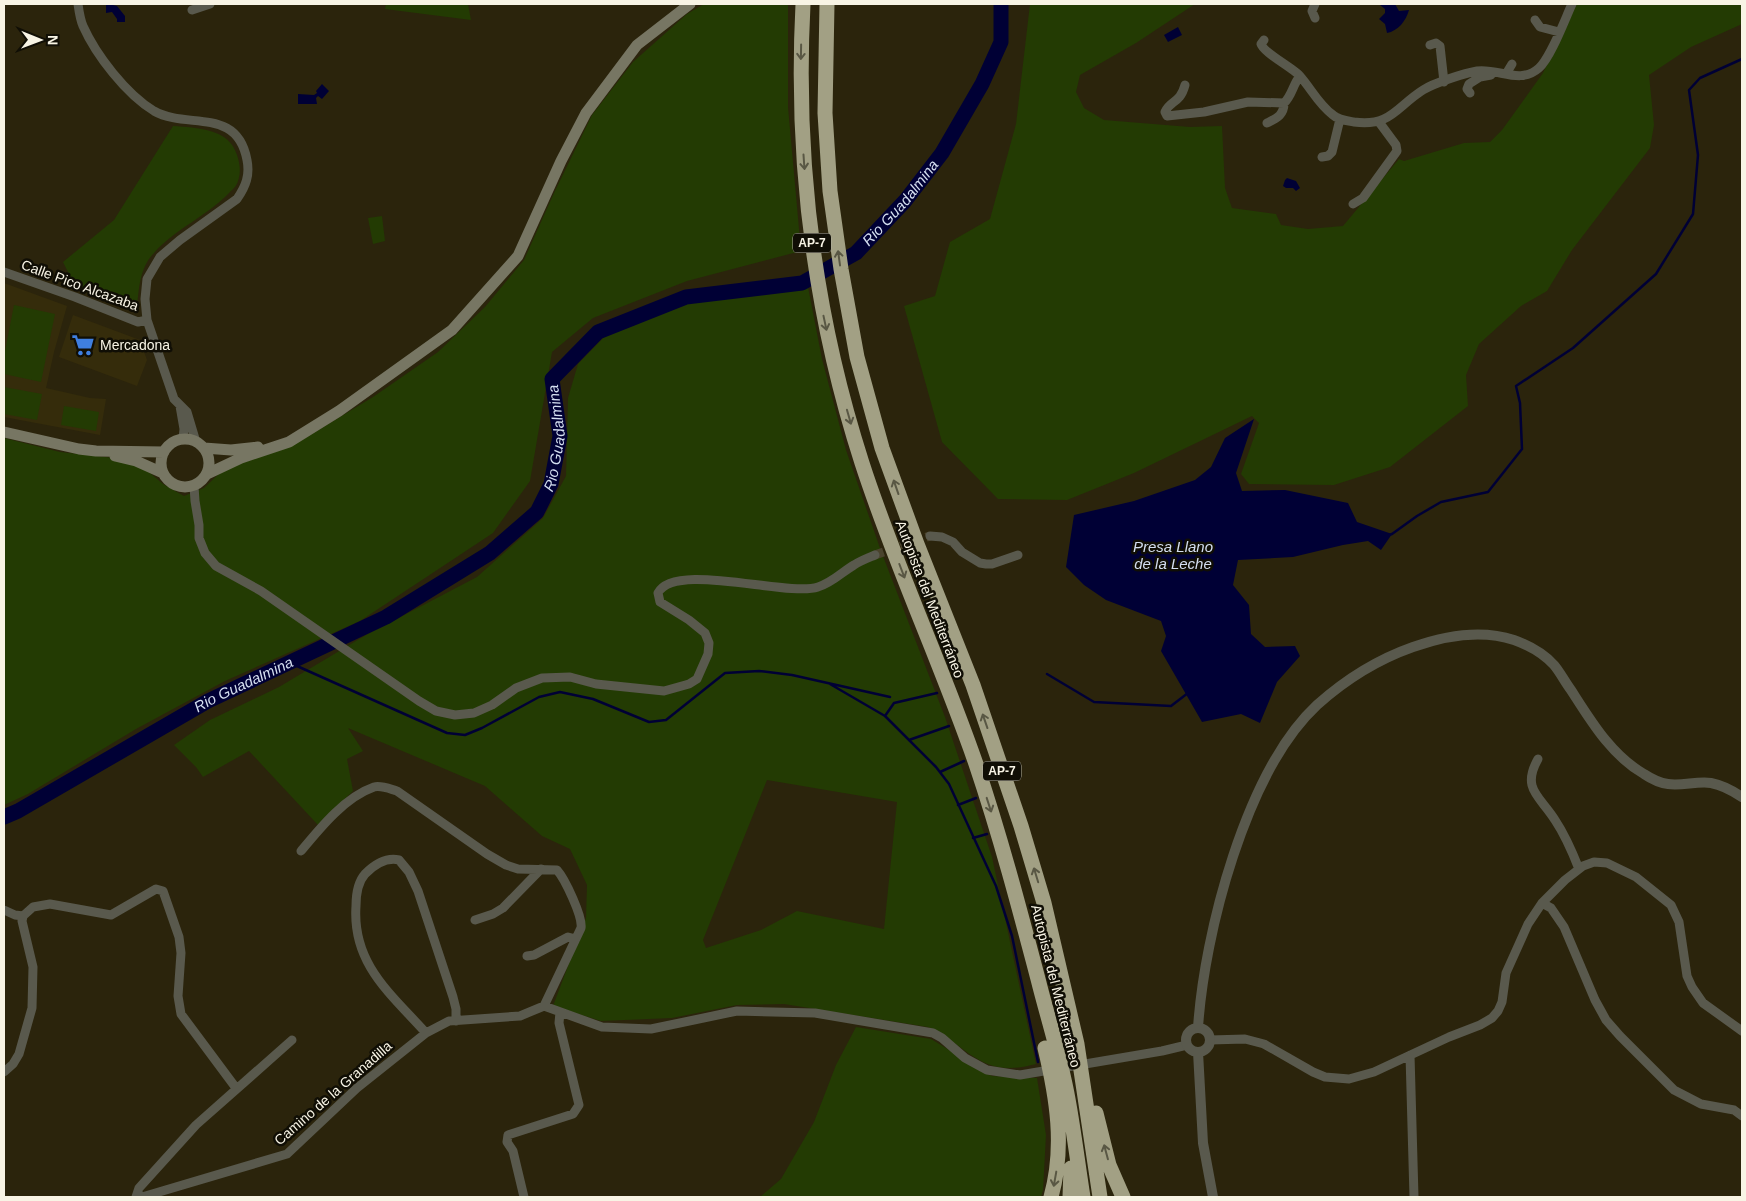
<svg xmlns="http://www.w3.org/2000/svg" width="1746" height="1201" font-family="Helvetica,sans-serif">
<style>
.built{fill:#352c0b}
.green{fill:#233b03;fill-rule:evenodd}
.water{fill:#000035}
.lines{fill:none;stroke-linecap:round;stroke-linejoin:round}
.stream{stroke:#000035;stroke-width:2.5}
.river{stroke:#000035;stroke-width:15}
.minor-tunnel{stroke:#4a432d;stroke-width:9;stroke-dasharray:9 4.5;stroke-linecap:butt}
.minor{stroke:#59594d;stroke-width:9}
.tertiary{stroke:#59594d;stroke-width:10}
.secondary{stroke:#777663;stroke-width:11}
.motorway{stroke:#a2a084;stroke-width:15}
.oneway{stroke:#595744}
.labels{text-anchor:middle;stroke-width:5;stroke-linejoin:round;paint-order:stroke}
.shield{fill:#100e05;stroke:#b2afa2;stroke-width:1}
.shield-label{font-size:12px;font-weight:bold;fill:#f8f4e5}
.street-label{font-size:14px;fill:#f8f4e5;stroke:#100e05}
.poi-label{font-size:14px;fill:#f8f4e5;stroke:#100e05;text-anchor:start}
.water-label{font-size:15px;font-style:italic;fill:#d4def0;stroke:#100e05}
</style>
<rect width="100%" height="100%" fill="#2b240c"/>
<!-- built -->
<path class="built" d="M 4,283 L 67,306 L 54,352 L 46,388 L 90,398 L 106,399 L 100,435 L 4,417 Z
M 73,315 L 140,340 L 147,360 L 137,386 L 59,357 Z"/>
<!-- green -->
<path class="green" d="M 386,4 L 468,4 L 471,20 L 385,9 Z
M 704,4 L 788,4 L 788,107 L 801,251 L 687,281 L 593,318 L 552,352 L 530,481 L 493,533 L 360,621 L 225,681 L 136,729 L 28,794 L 4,805 L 4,438 L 60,452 L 114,458 L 143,467 L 163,484 L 184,496 L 204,488 L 224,469 L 302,440 L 373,397 L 438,352 L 485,307 L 524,260 L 554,193 L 592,115 L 633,62 L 687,14 Z
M 1030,4 L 1195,4 L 1136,43 L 1080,75 L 1076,92 L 1084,108 L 1104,120 L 1190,127 L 1222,126 L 1225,188 L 1232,208 L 1276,214 L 1281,225 L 1308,229 L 1343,226 L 1399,159 L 1404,161 L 1464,143 L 1490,142 L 1502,130 L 1543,73 L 1577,4 L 1742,4 L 1742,24 L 1691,47 L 1649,75 L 1654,125 L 1650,148 L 1572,250 L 1547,291 L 1521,306 L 1479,344 L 1466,375 L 1468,406 L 1390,467 L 1334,485 L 1249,484 L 1241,474 L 1259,423 L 1252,416 L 1134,473 L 1067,500 L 998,499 L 942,442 L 904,306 L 935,296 L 950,242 L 990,219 L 1016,124 Z
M 173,126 C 197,128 229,128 237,155 C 240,164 241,172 238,181 C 237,186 232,190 229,193 C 207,216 175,229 154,253 C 140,267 139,288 137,307 L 131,309 L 76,288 L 63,262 L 114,220 Z
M 382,216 L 385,241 L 373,244 L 368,218 Z
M 808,287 L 822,359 L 846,450 L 881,551 L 945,717 L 992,857 L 1036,1064 C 981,1079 971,1048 928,1027 L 784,1004 L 737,1005 L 672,1018 L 601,1021 L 553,1006 L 586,918 L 587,885 L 570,849 L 542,836 L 485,786 L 348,728 L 363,751 L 347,759 L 353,791 L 318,825 L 249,751 L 203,777 L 196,767 L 174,745 L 210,720 L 279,687 L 366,635 L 477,577 L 543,518 L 566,476 L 568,398 L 578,364 L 606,335 L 684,303 ZM 767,780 L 897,802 L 884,929 L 797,911 L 761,930 L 706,948 L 703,940 Z
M 14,305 L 55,314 L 41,382 L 4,374 L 4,356 Z
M 4,387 L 42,394 L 37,420 L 4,414 Z
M 64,406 L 99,412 L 96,431 L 61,425 Z
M 856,1027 L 931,1039 L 992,1076 L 1037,1078 L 1046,1135 L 1043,1190 L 1041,1197 L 760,1197 L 781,1179 L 814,1122 L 836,1065 Z"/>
<!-- water -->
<path class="water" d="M 109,4 L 117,6 L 125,16 L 125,22 L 117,22 L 117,19 L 112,12 L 106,13 L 106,5 Z
M 1371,4 L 1395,4 L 1399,11 L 1409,10 C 1406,21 1398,31 1387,33 L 1385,24 L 1379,19 L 1385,13 L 1385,9 L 1380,5 Z
M 1178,27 L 1182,35 L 1168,42 L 1164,35 Z
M 322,84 L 329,91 L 322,99 L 318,96 L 316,98 L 317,104 L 298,104 L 298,94 L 314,95 L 317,93 L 316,91 Z
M 1287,178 L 1296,181 L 1300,188 L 1296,191 L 1293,188 L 1286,188 L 1283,186 L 1285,180 Z
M 1254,419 L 1236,473 L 1242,491 L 1285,490 L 1348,503 L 1357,522 L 1392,534 L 1381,550 L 1368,541 L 1343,545 L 1293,557 L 1238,560 L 1233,585 L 1249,605 L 1251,634 L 1265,647 L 1295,646 L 1300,656 L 1277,682 L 1260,723 L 1241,714 L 1202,722 L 1161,651 L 1166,636 L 1161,621 L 1106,600 L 1084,585 L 1066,567 L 1074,515 L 1134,501 L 1195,480 L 1211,467 L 1225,438 Z"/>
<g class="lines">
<!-- stream -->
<path class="stream" d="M 1389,535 L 1392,534 L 1417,516 L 1441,502 L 1488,492 L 1522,449 L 1520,403 L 1516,386 L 1573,348 L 1656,274 L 1693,214 L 1698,155 L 1689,90 L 1700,78 L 1742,59
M 288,662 L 447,733 L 465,735 L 482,728 L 539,697 L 560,692 L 593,699 L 649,722 L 666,720 L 725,673 L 759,671 L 792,675 L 890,697
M 1047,674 L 1094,702 L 1171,706 L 1188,693
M 830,684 L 885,716 L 936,767 L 949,784 L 996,886 L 1012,936 L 1038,1062
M 885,716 L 894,703 L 937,693
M 909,740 L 949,726
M 940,772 L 964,761
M 958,805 L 976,798
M 973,838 L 987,834"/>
<!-- river -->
<path class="river" id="s1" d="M 4,817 L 18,811 L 208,701 L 386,617 L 490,553 L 537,512 L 551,484 L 560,436 L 552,379 L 598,332 L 686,297 L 802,283 L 856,253 L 905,201 L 942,153 L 982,84 L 1001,42 L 1001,4"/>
<!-- minor-tunnel -->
<path class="minor-tunnel" d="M 875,555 L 930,536"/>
<!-- minor -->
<path class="minor" d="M 78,4 C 79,11 80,19 83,26 C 96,55 126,94 154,111 C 187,130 237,106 247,160 C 250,175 246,186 237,199 L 180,240 L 160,257 L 147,279 L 145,299 L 147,320 L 174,399 L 187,412 L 196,442
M 192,10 L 210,4
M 1315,18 L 1312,11 L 1315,4
M 1535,20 L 1540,27 L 1559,32
M 1264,40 L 1261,44 C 1263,52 1291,67 1299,75 C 1311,88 1318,104 1333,115 C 1338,120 1348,121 1354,122 C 1391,127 1396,107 1423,90 C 1434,83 1465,73 1477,71 C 1499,68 1520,85 1539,68 C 1551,57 1565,19 1572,4
M 1430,45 L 1436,43 L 1440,46 L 1444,82
M 1506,74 L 1512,64
M 1185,85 C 1180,104 1170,100 1165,112 L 1167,116 L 1204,112 L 1248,102 L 1284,103 C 1292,96 1293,84 1300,76
M 1470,93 L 1467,89 L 1469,84 L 1480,77 L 1491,75
M 1267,123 C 1277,118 1284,115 1284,103
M 1322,157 L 1328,156 L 1332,152 L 1340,119
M 1353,204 L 1363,198 L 1397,151 L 1396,145 L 1379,122
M 4,272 L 75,297 L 138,322 L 147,320
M 180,406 L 184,429 L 183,439
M 194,486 L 195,501 L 199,525 L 199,538 L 205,553 L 216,566 L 261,591 L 419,701 L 436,711 L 455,715 L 474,713 L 492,705 L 516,688 L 542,678 L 570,677 L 596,684 L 664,691 L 689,684 L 697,679 L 708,654 L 709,643 L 705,633 L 689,620 L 660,602 L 658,593 C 674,561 787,597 818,587 C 832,583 842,572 854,565 C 860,561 868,558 875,555
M 930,536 L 942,537 L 953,542 L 962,552 L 980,563 L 986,564 L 992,564 L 1018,555
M 1538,759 C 1521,789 1540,796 1555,820 C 1565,835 1572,851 1579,869
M 301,851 C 320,828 345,797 374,787 C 381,785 390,789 397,791 L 487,854 L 506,865 L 518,869 L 557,870 C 565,879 583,917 581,928 L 544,1006
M 1542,903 L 1551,908 L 1564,927 L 1595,1000 L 1606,1020 L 1620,1036 L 1674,1090 L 1701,1104 L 1734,1110 L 1742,1116
M 4,910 L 15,915 L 23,916
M 475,920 L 493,914 L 503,908 L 541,869
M 527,956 L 534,955 L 568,937 L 576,939
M 426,1033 C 391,994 352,964 356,906 C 356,895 357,883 365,874 C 374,865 386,857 399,860 L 409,872 L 418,891 L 453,997 L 456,1009 L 456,1021
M 1210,1040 L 1245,1039 L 1264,1044 L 1313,1072 L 1325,1077 L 1349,1079 L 1374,1072 L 1449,1037 L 1480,1025 L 1492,1018 L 1498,1011 L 1502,1002 L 1506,973 L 1528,924 L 1542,903 L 1565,880 L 1583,866 L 1594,862 L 1607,863 L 1636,877 L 1671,905 L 1679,922 L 1687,976 L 1692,987 L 1703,1003 L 1742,1031
M 1410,1055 L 1414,1197
M 4,1072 L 13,1064 L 19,1054 L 32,1008 L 33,967 L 22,921 L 23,916 L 33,907 L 50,904 L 111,915 L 156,889 L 163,891 L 179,937 L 181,953 L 178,996 L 181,1014 L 236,1088
M 136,1197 L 139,1188 L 196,1125 L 292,1040
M 142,1197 L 287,1154 L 357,1088 L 426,1033 L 449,1021 L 520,1016 L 544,1006 L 602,1027 L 651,1029 L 737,1011 L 815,1013 L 933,1033 L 942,1038 L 965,1058 L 987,1070 L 1020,1075 L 1162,1051 L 1187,1045
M 524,1197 L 513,1151 L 507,1142 L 508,1135 L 573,1114 L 579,1105 L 559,1023 L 560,1012"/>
<!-- tertiary -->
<path class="tertiary" d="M 1198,1028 C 1204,934 1246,771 1317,705 C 1346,679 1376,660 1413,647 C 1444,636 1481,629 1514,640 C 1528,645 1544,654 1554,665 C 1560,672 1565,682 1571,690 C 1591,721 1611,755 1644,774 C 1650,778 1660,783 1668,784 C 1682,786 1697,781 1711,783 C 1722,785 1733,791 1742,797
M1186 1040a12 12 0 1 1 24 0a12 12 0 1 1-24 0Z
M 1198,1052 L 1203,1143 L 1213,1197"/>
<!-- secondary -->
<path class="secondary" d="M 4,432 L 79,449 L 96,451 L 164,452
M161 463a24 24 0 1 1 48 0a24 24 0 1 1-48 0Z
M 204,448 L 231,450 L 258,447
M 115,456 L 136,461 L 163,473
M 207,474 L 241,458 L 289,442 L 339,411 L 452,330 L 518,256 L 561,161 L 586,113 L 637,45 L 690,4"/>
<!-- motorway -->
<path class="motorway" d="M 803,4 C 795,159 814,314 862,463 C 895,565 941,663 976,764 C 1000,835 1019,907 1038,979 C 1048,1019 1061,1059 1068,1099 C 1074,1132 1078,1165 1083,1197
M 827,4 L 825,113 L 830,191 L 841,269 L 857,357 L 882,448 L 917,544 L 973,685 L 1021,826 L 1044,903 L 1077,1044 L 1100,1197
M 1045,1048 C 1057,1098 1065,1147 1051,1197
M 1096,1113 L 1109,1165 L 1123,1197
M 1070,1197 L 1071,1168"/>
</g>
<!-- one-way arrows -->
<defs><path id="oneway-shaft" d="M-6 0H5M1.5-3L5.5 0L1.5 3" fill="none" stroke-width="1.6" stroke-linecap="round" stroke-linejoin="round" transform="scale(1.25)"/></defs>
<g class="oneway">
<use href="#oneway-shaft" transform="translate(801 52) rotate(91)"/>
<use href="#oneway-shaft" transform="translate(804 162) rotate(86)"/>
<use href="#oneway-shaft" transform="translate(839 258) rotate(-98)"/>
<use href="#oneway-shaft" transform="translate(825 323) rotate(78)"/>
<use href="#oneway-shaft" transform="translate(849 417) rotate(74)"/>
<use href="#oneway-shaft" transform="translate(896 487) rotate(-109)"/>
<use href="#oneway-shaft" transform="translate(902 571) rotate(69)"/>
<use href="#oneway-shaft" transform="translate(985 721) rotate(-109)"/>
<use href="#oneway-shaft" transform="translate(989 805) rotate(72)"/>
<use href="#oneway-shaft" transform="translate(1036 875) rotate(-107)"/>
<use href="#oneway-shaft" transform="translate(1106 1152) rotate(-105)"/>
<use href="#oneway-shaft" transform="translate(1055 1179) rotate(100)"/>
</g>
<!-- icons -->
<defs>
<symbol id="supermarket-bare" viewBox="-9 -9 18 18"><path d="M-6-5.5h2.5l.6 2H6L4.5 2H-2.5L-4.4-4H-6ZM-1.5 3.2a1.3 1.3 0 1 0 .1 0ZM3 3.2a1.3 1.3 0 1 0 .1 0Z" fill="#3f7fe0" stroke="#100e05" stroke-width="2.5" paint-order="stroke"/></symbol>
</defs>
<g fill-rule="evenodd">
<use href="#supermarket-bare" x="67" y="329" width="32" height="32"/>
</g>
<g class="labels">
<!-- shield labels -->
<g class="shield">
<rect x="793" y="233.5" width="38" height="19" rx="4"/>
<rect x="983" y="761.5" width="38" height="19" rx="4"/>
</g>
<g class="shield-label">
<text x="812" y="247">AP-7</text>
<text x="1002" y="775">AP-7</text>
</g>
<!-- street labels -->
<g class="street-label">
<text transform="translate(80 285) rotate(20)" y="5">Calle Pico Alcazaba</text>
<text transform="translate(930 599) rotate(69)" y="5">Autopista del Mediterráneo</text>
<text transform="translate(1056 986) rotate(76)" y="5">Autopista del Mediterráneo</text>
<text transform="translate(333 1093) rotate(-41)" y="5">Camino de la Granadilla</text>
</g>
<!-- poi labels -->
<g class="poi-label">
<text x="100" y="350">Mercadona</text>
</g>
<!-- water labels -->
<g class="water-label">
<text dy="5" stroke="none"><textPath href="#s1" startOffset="1160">Rio Guadalmina</textPath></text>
<text dy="5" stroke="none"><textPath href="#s1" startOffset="694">Rio Guadalmina</textPath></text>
<text x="1173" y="552">Presa Llano<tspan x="1173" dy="17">de la Leche</tspan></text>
<text dy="5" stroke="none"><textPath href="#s1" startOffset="274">Rio Guadalmina</textPath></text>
</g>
</g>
<!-- border -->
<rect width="1746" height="1201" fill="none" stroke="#f8f4e5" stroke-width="10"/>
<!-- north arrow -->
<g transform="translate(40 40) rotate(91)" stroke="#100e05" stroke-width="4" paint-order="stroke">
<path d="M0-4L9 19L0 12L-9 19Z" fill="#f8f4e5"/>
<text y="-8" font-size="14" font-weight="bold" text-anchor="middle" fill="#f8f4e5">N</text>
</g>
</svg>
